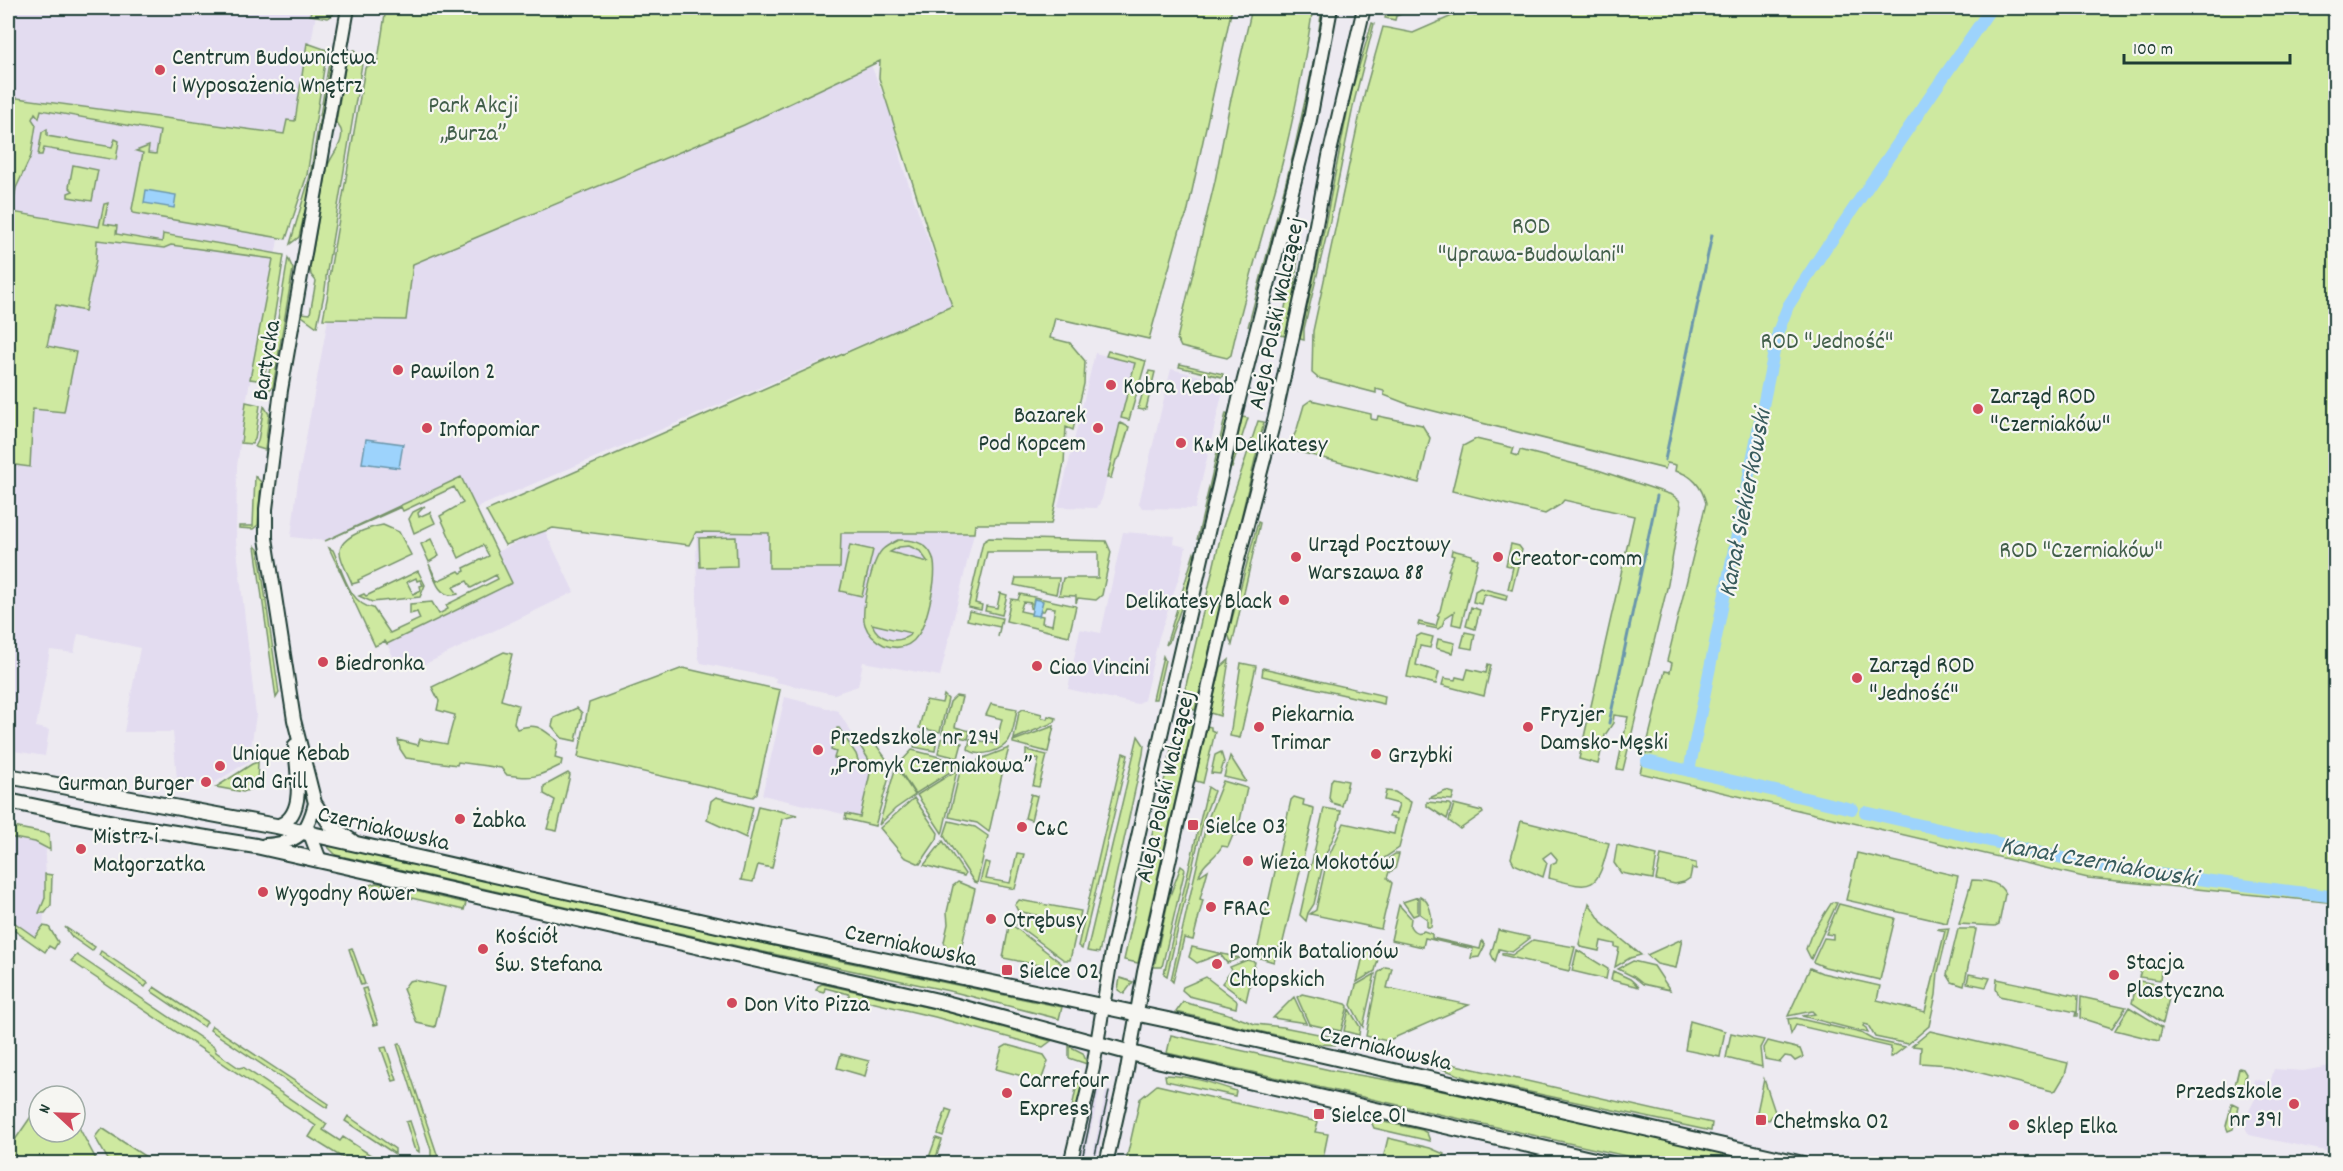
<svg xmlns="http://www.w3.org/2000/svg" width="2343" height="1171" font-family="Dekko,sans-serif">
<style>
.built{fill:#e3dcf0}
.green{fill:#cee9a0;stroke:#76936a;stroke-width:1.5;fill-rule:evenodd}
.water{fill:#9dd3fc;stroke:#6b97ac;stroke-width:1.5}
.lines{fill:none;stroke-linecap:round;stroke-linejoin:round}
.stream{stroke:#6b97ac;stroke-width:3}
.canal{stroke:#9dd3fc;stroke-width:12}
.secondary-casing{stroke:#1f3d34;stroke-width:16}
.primary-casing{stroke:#1f3d34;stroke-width:18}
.secondary{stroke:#f6f6f2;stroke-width:12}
.primary{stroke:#f6f6f2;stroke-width:14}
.tram{stroke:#1f3d34;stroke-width:1.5}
.poi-dot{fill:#d1495b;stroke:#f6f6f2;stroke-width:2}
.labels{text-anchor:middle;stroke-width:4.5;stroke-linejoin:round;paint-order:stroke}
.poi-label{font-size:24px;fill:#1f3d34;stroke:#f6f6f2;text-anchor:start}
.park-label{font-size:24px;fill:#425f4a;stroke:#f6f6f2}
.street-label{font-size:24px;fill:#1f3d34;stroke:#f6f6f2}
.water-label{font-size:26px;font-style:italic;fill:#385b5c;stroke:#f6f6f2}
</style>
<rect width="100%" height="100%" fill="#edeaf1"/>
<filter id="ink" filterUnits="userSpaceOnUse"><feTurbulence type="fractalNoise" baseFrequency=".0167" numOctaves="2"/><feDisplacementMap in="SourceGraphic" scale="12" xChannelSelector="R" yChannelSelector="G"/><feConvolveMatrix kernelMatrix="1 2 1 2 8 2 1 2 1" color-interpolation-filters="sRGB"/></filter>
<g filter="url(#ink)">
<!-- built -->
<path class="built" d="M 8,8 L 317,8 L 273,269 L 247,397 L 237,466 L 236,541 L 256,715 L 249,761 L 211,785 L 177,780 L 173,732 L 124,732 L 140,648 L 93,637 L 78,634 L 74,653 L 50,650 L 36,727 L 49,730 L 45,756 L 8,750 L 8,464 L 30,467 L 33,409 L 63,412 L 76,352 L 47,346 L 56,305 L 85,311 L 8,248 Z
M 871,65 L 896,127 L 900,158 L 911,191 L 952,306 L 476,508 L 461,477 L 325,541 L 291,537 L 298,481 L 328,319 L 406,320 L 413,264 L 744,125 Z
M 1095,353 L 1135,363 L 1102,499 L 1097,508 L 1058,507 Z
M 1171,369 L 1225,382 L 1195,509 L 1142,508 L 1139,503 Z
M 544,529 L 574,592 L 413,670 L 409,661 L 398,666 L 387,644 L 512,583 L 497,552 Z
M 696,532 L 974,533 L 940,676 L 863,662 L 858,686 L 834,694 L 775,682 L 776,678 L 701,663 L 698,656 Z
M 1123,532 L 1175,536 L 1174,544 L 1186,547 L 1180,574 L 1159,637 L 1144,700 L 1137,704 L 1068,689 L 1080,629 L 1101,633 Z
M 785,697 L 838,711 L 872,765 L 860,818 L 762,795 Z
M 8,837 L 35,842 L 46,847 L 43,942 L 8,918 Z
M 2335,1065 L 2335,1153 L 2249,1135 L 2243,1123 L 2256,1097 L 2253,1085 L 2254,1079 L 2270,1083 L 2274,1069 L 2303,1071 Z
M 1095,1089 L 1100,1090 L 1083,1163 L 1079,1163 Z
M 1106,1091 L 1111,1093 L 1096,1163 L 1091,1163 Z"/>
<!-- green -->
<path class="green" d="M 306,8 L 335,8 L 333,15 L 328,18 L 310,15 L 311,11 L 306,10 Z
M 386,8 L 1232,8 L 1187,214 L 1180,229 L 1149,339 L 1055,318 L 1050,338 L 1070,343 L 1085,361 L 1084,384 L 1073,430 L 1066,427 L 1064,463 L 1051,524 L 975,524 L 974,533 L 841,533 L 840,568 L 769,568 L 769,533 L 696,532 L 689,545 L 553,528 L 505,545 L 486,511 L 952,306 L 879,78 L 880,61 L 744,125 L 413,264 L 406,320 L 323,319 C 325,306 331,288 329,277 L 365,68 L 378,60 Z
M 1252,8 L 1313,8 C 1305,60 1295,113 1282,164 C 1265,228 1245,290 1231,355 L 1227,358 L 1181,347 L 1177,339 L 1215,181 L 1230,103 Z
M 1322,8 L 1324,8 C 1307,116 1276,221 1248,327 L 1293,155 L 1316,51 Z
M 1388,8 L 1416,8 L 1396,16 L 1395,20 L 1385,18 Z
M 1478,8 L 2335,8 L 2335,903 L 2088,878 L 1640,773 L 1645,753 L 1652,754 L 1654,745 L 1647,744 L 1665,671 L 1670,672 L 1672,663 L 1667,661 L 1706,503 C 1702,487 1692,474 1675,471 L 1676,465 L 1667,463 L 1665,469 L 1410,405 L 1384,395 L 1384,391 L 1376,389 L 1376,393 L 1318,378 L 1312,373 L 1313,331 L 1365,91 L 1383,27 L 1413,33 L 1461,12 L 1475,16 Z
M 1372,23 L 1374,24 L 1354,102 L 1330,221 L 1304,329 L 1304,340 L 1300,339 L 1321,245 L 1351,93 Z
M 307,43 L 327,50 L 307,175 L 286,239 L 133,213 L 132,209 L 143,153 L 136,151 L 149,146 L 148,153 L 156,154 L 160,131 L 41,110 L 39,118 L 35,113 L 32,119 L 36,125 L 31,156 L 16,188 L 12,212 L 99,227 L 104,204 L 108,203 L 104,224 L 117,226 L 116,234 L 162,242 L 163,234 L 284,255 L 264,381 L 250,379 L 273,259 L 171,245 L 164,248 L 97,240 L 96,260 L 85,311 L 56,305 L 47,346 L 76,352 L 64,412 L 33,409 L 30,467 L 8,464 L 8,115 L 10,97 L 284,134 L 287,120 L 295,121 Z
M 331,50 L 334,58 L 313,178 L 299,237 L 290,244 L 310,176 Z
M 355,50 L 355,54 L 363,58 L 326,277 C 327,288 319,314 317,327 L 302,316 L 302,313 L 310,314 L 316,281 L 311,275 L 310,267 L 327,168 C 330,156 345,143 341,130 C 340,127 337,125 336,122 L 347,56 L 351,51 Z
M 47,129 L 47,136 L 112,147 L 115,139 L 119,141 L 116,160 L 44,148 L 42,155 L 38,155 L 42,132 Z
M 73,165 L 98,170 L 92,201 L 68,197 L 68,193 L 73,191 L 69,187 Z
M 1295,254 L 1298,254 L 1294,298 L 1285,336 L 1280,335 Z
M 288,258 L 293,269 L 273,387 L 266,392 Z
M 1108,351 L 1146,361 L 1129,420 L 1121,418 L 1135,363 L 1106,356 Z
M 1180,364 L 1223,374 L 1222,377 L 1179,367 Z
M 1149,371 L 1155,372 L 1146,409 L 1143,410 L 1138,409 Z
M 1311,400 L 1371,414 L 1371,419 L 1377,420 L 1378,416 L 1422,425 L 1430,438 L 1419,483 L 1288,449 L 1297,429 L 1304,405 Z
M 246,402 L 260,405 L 255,439 L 252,444 L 241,443 Z
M 264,406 L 269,414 L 265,450 L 255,447 L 258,441 Z
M 1226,413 L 1229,414 L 1197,540 Z
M 1242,417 L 1248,418 L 1232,468 L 1231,468 Z
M 1258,421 L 1264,422 L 1195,710 L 1181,707 L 1222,530 Z
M 1120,423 L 1129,427 L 1120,457 L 1116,460 L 1111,478 L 1107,478 Z
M 1476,439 L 1514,448 L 1512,454 L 1518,456 L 1520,450 L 1598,470 L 1672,495 L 1679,500 L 1681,506 L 1668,584 L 1623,770 L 1617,769 L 1628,717 L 1614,715 L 1613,723 L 1605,735 L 1598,764 L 1579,759 L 1634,516 L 1564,500 L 1560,505 L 1545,514 L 1452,491 L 1463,446 Z
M 255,476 L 261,482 L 258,525 L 253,529 L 239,528 L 239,526 L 253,526 Z
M 461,477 L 512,583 L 387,644 L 385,641 L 375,646 L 329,548 L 333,550 C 342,569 349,605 373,608 L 390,633 L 420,619 L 417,612 L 410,614 L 410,604 L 432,602 L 439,614 L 448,609 L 446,605 L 498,579 L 496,575 L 471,588 L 467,581 L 453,587 L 458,594 C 439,600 434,578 429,564 L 437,581 L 459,571 L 461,573 L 465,571 L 464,568 L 489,556 L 483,545 L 459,558 L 440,516 L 463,503 L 454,487 L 403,511 L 401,507 L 325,541 Z
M 425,506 L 418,513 L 419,517 L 430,512 L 435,523 L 414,533 L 409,519 L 413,512 Z
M 1258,522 L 1260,523 L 1232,645 L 1228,634 Z
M 383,525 L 399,532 L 411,555 L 358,580 L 359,582 L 352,584 C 349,575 340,561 340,552 C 340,536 371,527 383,525 Z
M 736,537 L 737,566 L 700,567 L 699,538 Z
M 989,538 L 1106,541 L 1111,552 L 1102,595 L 1096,600 L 1078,598 L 1076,603 L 1076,596 L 1059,595 L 1063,578 L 1098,578 L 1098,552 L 987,552 L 975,603 L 982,605 L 981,610 L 968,607 L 983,542 Z
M 431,539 L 439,556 L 429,562 L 421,544 Z
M 898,540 C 939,538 938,567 931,598 C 926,621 918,657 884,645 C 876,641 868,634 865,625 C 860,611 872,561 882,550 C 886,546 892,543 898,540 ZM 909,546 L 920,551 L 928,562 L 890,552 L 899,547 ZM 872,624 L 911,633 L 911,634 C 898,645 878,640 872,624 Z
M 1511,544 L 1519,546 L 1522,550 L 1512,590 L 1508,589 L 1513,567 L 1506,565 Z
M 850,545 L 873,550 L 862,596 L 840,591 Z
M 255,546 L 258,549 L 261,566 L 279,693 L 276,698 Z
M 1452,550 L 1472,555 L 1472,557 L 1478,559 L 1461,626 L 1452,624 L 1454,612 L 1445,618 L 1442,626 L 1438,629 L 1418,625 L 1419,622 L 1436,626 L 1439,616 L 1437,615 L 1440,611 L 1450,570 L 1448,570 L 1454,556 L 1451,555 Z
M 1194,553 C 1199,567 1174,624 1169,642 L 1166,645 Z
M 418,571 L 425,585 L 420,597 L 372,602 L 359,596 L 364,594 L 366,596 ZM 416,578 L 417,581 L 420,580 L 423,585 L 420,586 L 421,590 L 413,594 L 407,582 Z
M 1016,578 L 1059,578 L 1059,580 L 1056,594 L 1014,585 Z
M 1480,588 L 1507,595 L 1506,600 L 1484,594 L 1481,604 L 1473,602 L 1475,591 Z
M 1000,593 L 1007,595 L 1002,615 L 985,611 L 986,606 L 997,608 Z
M 1020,594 L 1076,606 L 1069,636 L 1006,621 L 1011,599 L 1018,600 ZM 1034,599 L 1042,601 L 1040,611 L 1044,611 L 1046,607 L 1055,608 L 1052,625 L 1042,623 L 1043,616 L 1020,611 L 1023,602 L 1031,603 L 1030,608 L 1032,609 Z
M 1471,607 L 1480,610 L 1475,629 L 1466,626 Z
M 969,611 L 1002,618 L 998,637 L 1000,627 L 967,620 Z
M 1465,632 L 1475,634 L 1472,649 L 1461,647 Z
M 1421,634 L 1433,637 L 1430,648 L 1420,646 L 1416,665 L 1439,672 L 1436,684 L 1407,677 L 1416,637 Z
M 1438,639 L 1455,643 L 1452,653 L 1436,648 Z
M 504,652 L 512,654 L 501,700 L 518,705 L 514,723 L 517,729 C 538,722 542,729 558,741 L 555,758 L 562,760 L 561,765 C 537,777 534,779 507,775 L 501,768 L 458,762 L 457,765 L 406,758 L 400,749 L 398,740 L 418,745 L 420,739 L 447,744 L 455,715 L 437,710 L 439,701 L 432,687 Z
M 1163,656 L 1165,660 L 1156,699 L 1153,699 Z
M 1229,660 L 1220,716 L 1210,713 L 1221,667 Z
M 1241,663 L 1256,666 L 1240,738 L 1230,736 Z
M 1488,664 L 1491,665 L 1484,696 L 1442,685 L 1444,678 L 1455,680 L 1456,677 L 1465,679 L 1468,669 L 1486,673 Z
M 683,668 L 780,690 L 757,793 L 753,797 L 578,757 L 589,703 Z
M 1263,668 L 1385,696 L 1384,704 L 1262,676 Z
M 944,695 L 948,699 L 940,732 L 919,728 L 926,700 L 942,703 Z
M 956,696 L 962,697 L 955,727 L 970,731 L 968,739 L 942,733 L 950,702 Z
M 991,704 L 1017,709 C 1015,719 1014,730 1010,738 C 1005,751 977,759 968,749 L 970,739 L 996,744 L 1002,719 L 986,715 Z
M 577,708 L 582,713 L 576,741 L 562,738 L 552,726 L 554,718 Z
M 1023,709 L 1042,714 L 1041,717 L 1047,719 L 1048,716 L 1056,718 L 1055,722 L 1014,739 L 1019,712 Z
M 1178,719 L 1193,723 L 1138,963 L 1124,960 Z
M 1054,726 L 1048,752 L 1013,743 L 1013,741 Z
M 1207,726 L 1211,727 L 1211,730 L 1215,732 L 1203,783 L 1196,781 L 1196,775 Z
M 837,728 L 839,728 L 856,754 L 859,763 L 834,758 L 836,752 L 831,750 Z
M 918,733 L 937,737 L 935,751 L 914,747 Z
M 854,736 L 877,746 L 892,767 L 875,826 L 845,819 L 846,814 L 860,817 L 872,765 Z
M 1138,736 L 1144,745 L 1143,754 L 1099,953 L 1087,951 Z
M 943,738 L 962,743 L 958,758 L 938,753 L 941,739 Z
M 1009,748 L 1004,766 L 978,761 L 978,760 Z
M 912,750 L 959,762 L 958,767 L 915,794 L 897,766 Z
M 1026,750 L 1047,755 L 1039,787 L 1033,786 L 1039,759 L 1026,756 Z
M 1221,752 L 1224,762 L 1220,774 L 1211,773 L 1215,755 Z
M 1123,753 L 1128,755 L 1082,949 L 1078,946 Z
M 1230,756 L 1246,781 L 1245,782 L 1224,777 Z
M 965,761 L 1003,770 L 989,832 L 977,823 L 949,817 L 962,763 Z
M 258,762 L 257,787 L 243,792 L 216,787 L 252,764 Z
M 896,766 L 915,795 L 895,809 L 879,825 Z
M 957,770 L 943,831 L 942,833 L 917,795 Z
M 568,773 L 570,775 L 557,831 L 547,829 L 555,800 L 544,794 L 544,786 Z
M 1333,778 L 1348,781 L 1342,806 L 1332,803 L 1329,798 L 1331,781 Z
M 1223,781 L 1247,788 L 1237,835 L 1233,835 L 1228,847 L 1222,846 C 1216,858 1202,863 1199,876 L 1208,870 L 1200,899 L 1203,900 L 1193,940 L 1184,938 L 1173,982 L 1171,980 L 1207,821 Z
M 1208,787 L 1214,791 L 1204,817 L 1167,976 L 1164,974 Z
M 1386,791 L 1395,792 L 1411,802 L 1399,848 L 1371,867 L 1375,868 L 1395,854 L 1399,854 L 1395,869 L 1389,872 L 1387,878 L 1392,883 L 1381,929 L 1310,914 L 1316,910 L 1327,860 L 1344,823 L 1394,834 L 1397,819 L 1389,817 L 1390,813 L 1396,814 L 1399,804 L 1384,800 Z
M 1446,791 L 1454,793 L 1452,800 L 1429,798 Z
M 1031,794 L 1037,796 L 1031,820 L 1025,818 Z
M 716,797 L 753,807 L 746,838 L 707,820 L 711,801 Z
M 1294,797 L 1304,800 L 1303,805 L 1314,808 L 1313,817 L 1282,946 L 1278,948 L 1274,962 L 1260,958 L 1262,953 L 1257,952 L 1291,800 Z
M 914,798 L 938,833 L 937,839 L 920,864 L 904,857 L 880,828 Z
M 1427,802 L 1449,804 L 1451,806 L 1447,819 L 1427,806 Z
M 1454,804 L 1482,811 L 1483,813 L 1460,829 L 1449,821 Z
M 758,806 L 797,815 L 782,819 L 772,868 L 758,865 L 753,882 L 741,880 Z
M 1324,808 L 1341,811 L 1337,829 L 1325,856 L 1314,904 L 1308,913 L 1306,921 L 1300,915 Z
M 949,821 L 975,827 L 988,836 L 977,883 L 974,882 L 944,836 Z
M 1521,821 L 1609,843 C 1597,892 1593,890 1549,878 L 1551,864 L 1556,862 L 1557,859 L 1551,852 L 1543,858 L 1547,863 L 1543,877 L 1514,864 L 1511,858 Z
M 8,826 L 49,834 L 50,850 L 35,842 L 8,837 Z
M 943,841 L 965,874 L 964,876 L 924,865 Z
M 325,844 L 832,959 L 1062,1007 L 1059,1019 L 954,992 L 764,952 L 336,855 Z
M 1617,845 L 1657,855 L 1653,879 L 1621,873 L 1614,863 Z
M 1017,853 L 1024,854 L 1015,889 L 980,882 L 985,862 L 990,863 L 986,879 L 1010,883 Z
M 1857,853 L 1958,876 L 1947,923 L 1846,900 Z
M 1661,855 L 1696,863 L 1696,869 L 1692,868 L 1690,878 L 1684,882 L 1675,884 L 1656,880 Z
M 1181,866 L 1185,869 L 1162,967 L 1154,967 L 1168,901 Z
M 45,874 L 52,875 L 51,905 L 45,913 L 39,913 L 45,898 Z
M 1972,880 C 1984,880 2001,882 2005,894 L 1999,924 L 1995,926 L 1959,924 Z
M 958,882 L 975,889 L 961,949 L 949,953 L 944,942 L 948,924 L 947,912 L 953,886 Z
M 376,883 L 384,884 L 466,903 L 464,910 L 363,887 Z
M 1420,896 C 1430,901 1433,916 1431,927 L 1427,927 L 1427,919 L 1420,914 Z
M 1418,897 L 1418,914 L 1413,916 L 1403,902 Z
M 1019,900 L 1081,911 L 1070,960 L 1064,960 L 1013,922 L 1012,917 L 1017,914 L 1056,922 L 1057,920 L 1018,911 L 1015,905 Z
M 1832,902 L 1837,903 L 1811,959 L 1806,949 L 1811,935 Z
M 1589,903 L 1603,924 L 1641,955 L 1630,958 L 1615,967 L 1619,948 L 1615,947 L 1615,944 L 1601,941 L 1599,951 L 1581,947 L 1579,944 Z
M 1839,904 L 1895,918 L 1880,980 L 1825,967 L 1813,962 L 1824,938 L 1833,939 L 1833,935 L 1826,934 Z
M 1399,905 L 1411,918 L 1410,926 C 1413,932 1418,934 1424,931 L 1432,934 L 1432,938 L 1480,949 L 1482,941 L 1485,945 L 1479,957 L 1471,958 L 1473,949 L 1425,938 L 1423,947 L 1391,940 Z
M 8,918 L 35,937 L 43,926 L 49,927 L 58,942 L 54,949 L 49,946 L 45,952 L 8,926 Z
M 1012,925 L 1061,963 L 1064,970 L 1003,958 L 1009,926 Z
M 65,927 L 95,947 L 92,951 L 72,937 Z
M 1949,928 L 1938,972 L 1936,995 L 1929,1026 L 1908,1044 L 1875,1037 L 1868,1025 L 1864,1024 L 1863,1026 L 1866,1028 L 1868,1033 L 1802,1016 L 1815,1014 L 1812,1011 L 1788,1016 L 1810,968 L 1822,973 L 1880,986 L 1877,1000 L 1925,1012 L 1945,931 L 1937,929 Z
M 1958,929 L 1976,929 L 1976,930 L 1964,986 L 1952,982 L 1947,974 Z
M 1498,930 L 1529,937 L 1529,939 L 1512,952 L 1499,949 L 1495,962 L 1491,954 Z
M 1682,939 L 1676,968 L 1657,964 L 1647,955 Z
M 1533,940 L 1575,947 L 1569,971 L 1502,955 L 1502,953 L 1512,955 Z
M 1192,947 L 1240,958 L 1227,963 L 1220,954 L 1197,963 L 1189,957 Z
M 1365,947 L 1380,951 L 1375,971 L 1357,982 Z
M 352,948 L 365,984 L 361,985 L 349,949 Z
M 1577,950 L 1608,969 L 1606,979 L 1572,971 Z
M 101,951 L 148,983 L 145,987 L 99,955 Z
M 77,955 L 214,1047 L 216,1052 L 239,1068 L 243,1067 L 327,1124 L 323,1130 L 340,1141 L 343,1137 L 383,1163 L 351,1163 L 309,1137 L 316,1126 L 71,961 Z
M 1247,960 L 1255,962 L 1246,1001 L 1222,983 L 1232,970 L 1230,967 Z
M 1633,961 L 1654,966 L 1670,990 L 1643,984 L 1634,977 L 1618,969 Z
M 2143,964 L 2159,967 L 2161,970 L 2160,980 L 2139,977 Z
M 1385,967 L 1392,968 L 1387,988 L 1469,1005 L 1387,1041 L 1366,1036 L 1378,973 Z
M 1613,971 L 1630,979 L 1639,987 L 1611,980 Z
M 1375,974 L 1363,1027 L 1351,1005 L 1356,985 Z
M 1969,974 L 1990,978 L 1986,987 L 1967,983 Z
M 1206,977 L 1237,1001 L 1236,1008 L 1189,996 L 1182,990 L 1183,987 Z
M 1120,978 L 1133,982 L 1124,994 L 1118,990 Z
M 1997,979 L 2078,996 L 2077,1016 L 2075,1016 L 2076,1012 L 1999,996 L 1996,989 Z
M 414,980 L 445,987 L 435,1027 L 417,1023 L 403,989 L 409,981 Z
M 2139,981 L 2157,984 L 2156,993 L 2169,998 L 2163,1023 L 2132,1003 L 2137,982 Z
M 822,984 L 940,1010 L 1051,1041 L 1043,1047 L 935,1017 L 849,997 L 849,994 L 825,988 L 824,992 L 816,990 L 818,986 Z
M 154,987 L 207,1022 L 204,1027 L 151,991 Z
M 366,988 L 378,1024 L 374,1025 L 362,989 Z
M 1302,994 L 1346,1004 L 1348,1006 L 1341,1031 L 1309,1024 L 1297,997 Z
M 1294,997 L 1306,1023 L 1273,1018 Z
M 2081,997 L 2126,1007 L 2112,1028 L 2080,1018 Z
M 1183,1002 L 1225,1013 L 1255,1024 L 1283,1027 L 1339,1038 L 1338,1045 L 1315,1044 L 1176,1012 Z
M 2129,1007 L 2162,1027 L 2159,1041 L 2115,1030 Z
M 1349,1009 L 1360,1027 L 1359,1035 L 1344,1031 Z
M 1796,1018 L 1861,1033 L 1873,1040 L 1905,1047 L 1892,1057 L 1890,1057 L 1891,1047 L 1796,1025 L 1791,1034 L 1788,1019 Z
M 1690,1021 L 1725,1031 L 1720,1057 L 1685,1050 Z
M 212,1026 L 329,1104 L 327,1108 L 210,1030 Z
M 1930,1031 L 2068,1063 L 2065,1075 L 2056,1090 L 2052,1091 L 1950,1065 L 1920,1063 L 1921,1047 L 1912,1046 Z
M 1731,1033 L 1764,1040 L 1760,1048 L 1762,1067 L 1726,1058 Z
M 1171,1035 L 1330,1070 L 1410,1084 L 1769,1163 L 1657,1163 L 1167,1053 Z
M 1768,1041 L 1800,1049 L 1803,1057 L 1795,1061 L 1791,1057 L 1785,1056 L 1780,1062 L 1765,1059 L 1764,1048 Z
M 400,1043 L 440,1163 L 435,1163 L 431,1159 L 431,1150 L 397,1044 Z
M 1007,1045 L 1044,1055 L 1048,1061 L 1041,1081 L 996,1069 L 1002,1048 Z
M 1069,1046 L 1083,1053 L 1087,1064 L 1069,1058 Z
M 386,1047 L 397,1080 L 393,1081 L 381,1048 Z
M 841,1054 L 869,1061 L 865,1076 L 837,1068 Z
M 1434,1060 L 1712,1123 L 1711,1131 L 1493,1084 L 1467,1078 L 1432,1065 Z
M 2239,1068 L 2243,1069 L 2246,1074 L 2243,1088 L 2238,1095 L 2233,1094 Z
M 1165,1075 C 1190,1076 1212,1083 1236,1091 L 1235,1096 L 1166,1081 Z
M 1764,1079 L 1775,1112 L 1769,1120 L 1756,1117 Z
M 1079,1083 L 1084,1084 L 1072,1118 L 1070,1117 L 1077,1084 Z
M 1157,1085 L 1318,1122 L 1315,1132 L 1328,1134 L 1322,1163 L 1138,1164 L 1126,1161 L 1140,1099 Z
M 2232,1103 L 2238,1106 L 2233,1129 L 2228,1131 L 2226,1126 Z
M 39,1105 L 39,1132 L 75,1132 L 75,1120 L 98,1163 L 26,1163 L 14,1155 L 8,1159 L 8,1150 Z
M 946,1109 L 952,1111 L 943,1136 L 938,1134 Z
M 348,1116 L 395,1149 L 395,1154 L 345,1121 Z
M 410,1121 L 419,1148 L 419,1152 L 414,1148 L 406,1122 Z
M 1371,1121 L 1384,1122 L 1422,1130 L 1427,1133 L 1430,1141 L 1374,1128 Z
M 102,1128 L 155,1163 L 110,1163 L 95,1137 Z
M 936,1138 L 942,1140 L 934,1163 L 927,1163 Z
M 1388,1138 L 1430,1148 L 1444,1154 L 1442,1163 L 1382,1163 Z"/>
<!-- water -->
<path class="water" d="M 146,190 L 176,195 L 174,208 L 144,203 Z
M 366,439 L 403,444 L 399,468 L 362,463 Z
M 1034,599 L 1043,601 L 1039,616 L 1031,615 Z"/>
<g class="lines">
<!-- stream -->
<path class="stream" d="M 1665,460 L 1712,235
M 1609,723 L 1657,496"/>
<!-- canal -->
<path class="canal" d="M 1877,174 L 1991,8
M 1830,243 L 1876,175
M 1647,761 L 1852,809
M 1689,771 L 1778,332 L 1788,306 L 1827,246
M 1865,812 L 2097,866 L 2336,897"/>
<defs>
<path id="secondary" d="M 348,8 L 281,390 L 266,509 L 266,538 L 294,720 L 315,803 L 330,825 L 353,841
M 276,826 C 308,818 296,770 295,745
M 307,826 L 320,860
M 265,845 C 297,843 307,835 315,803
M 1070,1164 L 1093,1068 L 1112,952 L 1165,717 L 1239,399 L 1309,125 L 1331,8
M 1106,1164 L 1126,1075 L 1144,972 L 1234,575 L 1275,417 L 1308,267 L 1329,156 L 1364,8"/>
<path id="primary" d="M 8,776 L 276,826 L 735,929 L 1182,1023 L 1803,1164
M 8,801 L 119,824 L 256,846 L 376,873 L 938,1001 L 1161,1061 L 1612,1164"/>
</defs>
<!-- secondary casing -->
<use href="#secondary" class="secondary-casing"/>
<!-- primary casing -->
<use href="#primary" class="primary-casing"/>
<!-- secondary -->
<use href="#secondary" class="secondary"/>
<!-- primary -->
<use href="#primary" class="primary"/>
<!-- tram -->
<path class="tram" d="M 1081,1164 L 1097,1089
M 1093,1164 L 1109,1092"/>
</g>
</g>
<!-- markers -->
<g class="poi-dot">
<circle cx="160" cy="70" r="6"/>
<circle cx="398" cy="370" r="6"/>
<circle cx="1111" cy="385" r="6"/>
<circle cx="1978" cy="409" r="6"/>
<circle cx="427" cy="428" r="6"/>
<circle cx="1098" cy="428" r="6"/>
<circle cx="1181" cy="443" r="6"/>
<circle cx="1296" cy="557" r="6"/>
<circle cx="1498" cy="557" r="6"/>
<circle cx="1284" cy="600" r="6"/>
<circle cx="323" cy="662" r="6"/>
<circle cx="1037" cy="666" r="6"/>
<circle cx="1857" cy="678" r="6"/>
<circle cx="1259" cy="727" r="6"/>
<circle cx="1528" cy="727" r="6"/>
<circle cx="818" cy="750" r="6"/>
<circle cx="1376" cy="754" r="6"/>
<circle cx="220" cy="766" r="6"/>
<circle cx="206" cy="782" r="6"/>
<circle cx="460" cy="819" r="6"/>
<rect x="1187" y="819" width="12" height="12" rx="3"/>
<circle cx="1022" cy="827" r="6"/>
<circle cx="81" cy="849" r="6"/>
<circle cx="1248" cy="861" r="6"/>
<circle cx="263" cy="892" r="6"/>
<circle cx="1211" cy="907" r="6"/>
<circle cx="991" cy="919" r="6"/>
<circle cx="483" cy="949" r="6"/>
<circle cx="1217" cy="964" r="6"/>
<rect x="1001" y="964" width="12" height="12" rx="3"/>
<circle cx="2114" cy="975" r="6"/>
<circle cx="732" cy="1003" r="6"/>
<circle cx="1007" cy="1093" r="6"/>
<circle cx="2294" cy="1104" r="6"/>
<rect x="1313" y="1108" width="12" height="12" rx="3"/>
<rect x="1755" y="1114" width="12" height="12" rx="3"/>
<circle cx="2014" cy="1125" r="6"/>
</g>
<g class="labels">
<!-- poi labels -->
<g class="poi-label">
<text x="172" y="64">Centrum Budownictwa<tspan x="172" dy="28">i Wyposażenia Wnętrz</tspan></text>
<text x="410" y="378">Pawilon 2</text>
<text x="1123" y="393">Kobra Kebab</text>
<text x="1990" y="403">Zarząd ROD<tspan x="1990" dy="28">"Czerniaków"</tspan></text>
<text x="1086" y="422" text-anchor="end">Bazarek<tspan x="1086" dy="28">Pod Kopcem</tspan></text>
<text x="439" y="436">Infopomiar</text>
<text x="1193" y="451">K&amp;M Delikatesy</text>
<text x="1308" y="551">Urząd Pocztowy<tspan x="1308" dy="28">Warszawa 88</tspan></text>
<text x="1510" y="565">Creator-comm</text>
<text x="1272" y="608" text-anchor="end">Delikatesy Black</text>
<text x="335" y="670">Biedronka</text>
<text x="1869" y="672">Zarząd ROD<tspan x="1869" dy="28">"Jedność"</tspan></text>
<text x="1049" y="674">Ciao Vincini</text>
<text x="1271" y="721">Piekarnia<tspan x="1271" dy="28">Trimar</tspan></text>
<text x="1540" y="721">Fryzjer<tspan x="1540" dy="28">Damsko-Męski</tspan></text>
<text x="830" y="744">Przedszkole nr 294<tspan x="830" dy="28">„Promyk Czerniakowa”</tspan></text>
<text x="232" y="760">Unique Kebab<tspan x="232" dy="28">and Grill</tspan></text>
<text x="1388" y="762">Grzybki</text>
<text x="194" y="790" text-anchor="end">Gurman Burger</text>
<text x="472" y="827">Żabka</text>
<text x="1205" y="833">Sielce 03</text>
<text x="1034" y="835">C&amp;C</text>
<text x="93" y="843">Mistrz i<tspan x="93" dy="28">Małgorzatka</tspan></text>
<text x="1260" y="869">Wieża Mokotów</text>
<text x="275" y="900">Wygodny Rower</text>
<text x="1223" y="915">FRAC</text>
<text x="1003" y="927">Otrębusy</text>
<text x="495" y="943">Kościół<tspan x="495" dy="28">Św. Stefana</tspan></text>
<text x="1229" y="958">Pomnik Batalionów<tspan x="1229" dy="28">Chłopskich</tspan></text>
<text x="2126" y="969">Stacja<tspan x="2126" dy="28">Plastyczna</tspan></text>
<text x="1019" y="978">Sielce 02</text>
<text x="744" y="1011">Don Vito Pizza</text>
<text x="1019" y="1087">Carrefour<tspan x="1019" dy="28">Express</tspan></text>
<text x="2282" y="1098" text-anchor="end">Przedszkole<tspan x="2282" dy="28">nr 391</tspan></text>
<text x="1331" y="1122">Sielce 01</text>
<text x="1773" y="1128">Chełmska 02</text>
<text x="2026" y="1133">Sklep Elka</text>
</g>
<!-- park labels -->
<g class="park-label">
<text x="473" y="112">Park Akcji<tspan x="473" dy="28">„Burza”</tspan></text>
<text x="1531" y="233">ROD<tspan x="1531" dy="28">"Uprawa-Budowlani"</tspan></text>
<text x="1827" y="348">ROD "Jedność"</text>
<text x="2081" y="557">ROD "Czerniaków"</text>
</g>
<!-- street labels -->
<g class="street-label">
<text transform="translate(1275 313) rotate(-78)" y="8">Aleja Polski Walczącej</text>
<text transform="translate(265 360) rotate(-81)" y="8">Bartycka</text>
<text transform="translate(1164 786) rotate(-77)" y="8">Aleja Polski Walczącej</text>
<text transform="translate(384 827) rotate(13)" y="8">Czerniakowska</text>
<text transform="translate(911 944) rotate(12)" y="8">Czerniakowska</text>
<text transform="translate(1386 1047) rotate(13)" y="8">Czerniakowska</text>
</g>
<!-- water labels -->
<g class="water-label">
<text transform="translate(1743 503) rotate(-79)" y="9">Kanał Siekierkowski</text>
<text transform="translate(2099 860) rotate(10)" y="9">Kanał Czerniakowski</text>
</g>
</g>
<!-- margin -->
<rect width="2343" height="1171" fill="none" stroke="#f6f6f2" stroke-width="30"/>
<rect x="15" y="15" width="2313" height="1141" fill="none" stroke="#1f3d34" stroke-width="2" filter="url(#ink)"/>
<!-- north arrow -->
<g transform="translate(57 1114) rotate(292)"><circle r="28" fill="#f6f6f2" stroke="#a0aca6" stroke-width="1.5"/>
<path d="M0-4.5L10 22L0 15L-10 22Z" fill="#d1495b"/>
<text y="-9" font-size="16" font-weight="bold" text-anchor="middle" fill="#1f3d34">N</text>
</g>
<!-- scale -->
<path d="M2124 54v9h166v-9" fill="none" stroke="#1f3d34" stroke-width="3"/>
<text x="2133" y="54" font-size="18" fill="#1f3d34" stroke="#f6f6f2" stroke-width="4.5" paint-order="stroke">100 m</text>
</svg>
